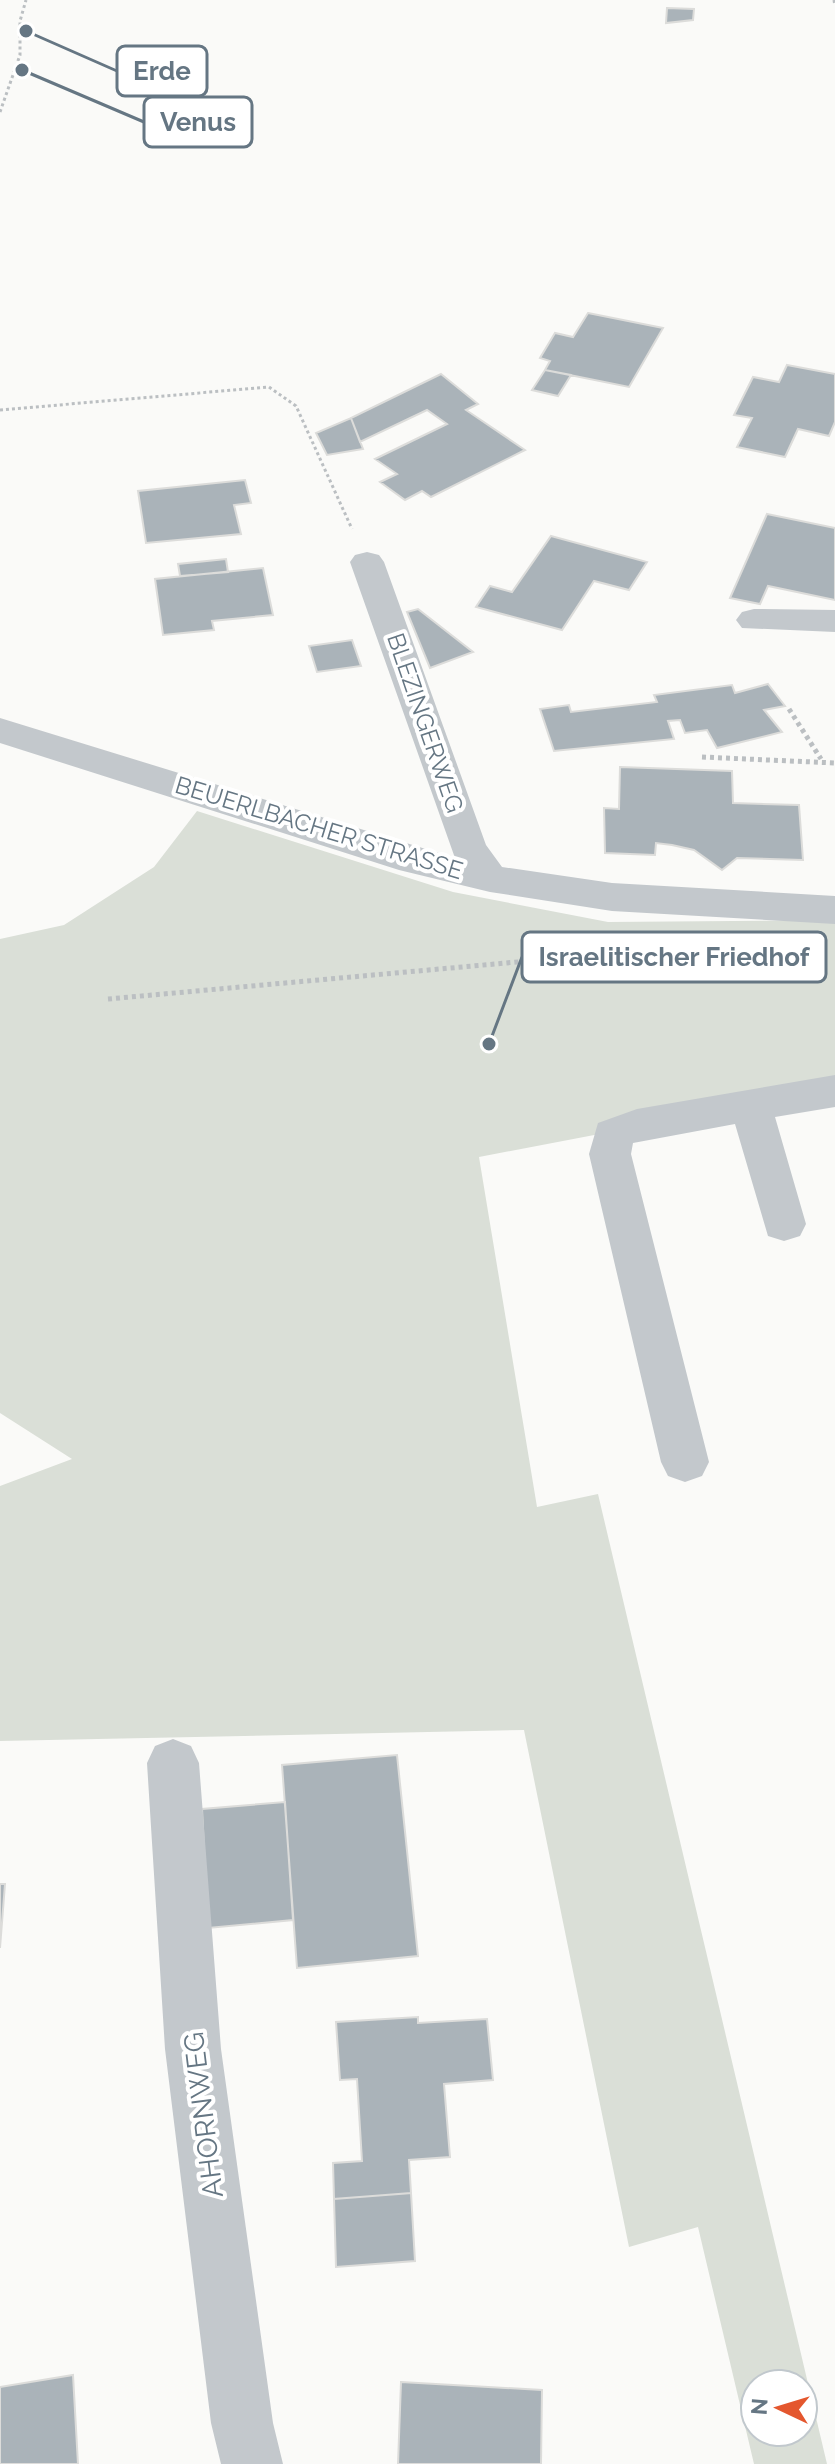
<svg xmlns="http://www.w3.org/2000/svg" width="835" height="2464" font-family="Raleway,sans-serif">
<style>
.green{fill:#dadfd7;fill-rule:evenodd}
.building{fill:#aab3b9;stroke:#dcdcda;stroke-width:2}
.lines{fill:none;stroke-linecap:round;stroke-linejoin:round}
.path-far1{stroke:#bbbfc2;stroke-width:3;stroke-dasharray:3 3;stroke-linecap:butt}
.path{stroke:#bbbfc2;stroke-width:5;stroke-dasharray:4 4;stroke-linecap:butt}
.minor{fill:#c3c8cc;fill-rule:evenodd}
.labels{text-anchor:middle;stroke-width:8;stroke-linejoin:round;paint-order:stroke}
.street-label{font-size:24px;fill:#657683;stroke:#fff}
.near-street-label{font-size:28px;fill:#657683;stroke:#fff}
.leader{fill:none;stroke:#657683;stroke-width:3}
.callout-dot{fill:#657683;stroke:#fff;stroke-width:3}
.callout{fill:#fff;stroke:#657683;stroke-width:3}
.callout-label{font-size:26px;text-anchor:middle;font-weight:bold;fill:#657683}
</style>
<rect width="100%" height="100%" fill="#fafaf8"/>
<!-- green -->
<path class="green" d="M 197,811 L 453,892 L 608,922 L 835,920 L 835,1089 L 479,1157 L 537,1507 L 598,1494 L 827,2464 L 754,2464 L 698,2227 L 629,2247 L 524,1730 L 0,1741 L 0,1486 L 72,1459 L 0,1413 L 0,939 L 64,925 L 154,867 ZM 755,2384 L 803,2384 L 803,2432 L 755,2432 Z"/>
<!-- building -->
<path class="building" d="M 667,8 L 694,9 L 693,20 L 666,23 Z
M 588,313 L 663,328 L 629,387 L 545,370 L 550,361 L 540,358 L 555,333 L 573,337 Z
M 787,365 L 835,374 L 835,422 L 829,436 L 798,429 L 785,457 L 737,447 L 752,418 L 734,415 L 753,377 L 779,382 Z
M 545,370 L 571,375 L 558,396 L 532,390 Z
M 441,374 L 478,404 L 466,410 L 525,450 L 431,497 L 422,491 L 405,500 L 380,482 L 397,474 L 375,459 L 447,424 L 427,410 L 360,442 L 351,418 Z
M 351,418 L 363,449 L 327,455 L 316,433 Z
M 245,480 L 251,503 L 234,505 L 241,534 L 146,543 L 138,491 Z
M 767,514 L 835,528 L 835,600 L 768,586 L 760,604 L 730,598 Z
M 551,536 L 647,562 L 629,590 L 594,581 L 562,630 L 476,607 L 490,586 L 512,592 Z
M 226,559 L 228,572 L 180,576 L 178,564 Z
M 263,568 L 273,615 L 212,621 L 214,630 L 163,635 L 155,579 Z
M 418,609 L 473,652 L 430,668 L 407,612 Z
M 352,640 L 361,666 L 317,672 L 309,646 Z
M 768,684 L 785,706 L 764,710 L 782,732 L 717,748 L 707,730 L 685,733 L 680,720 L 668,721 L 674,739 L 554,751 L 540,709 L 569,705 L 571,712 L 657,702 L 654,695 L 732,685 L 735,693 Z
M 620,767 L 732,771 L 733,803 L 799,805 L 803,860 L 737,858 L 722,870 L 694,850 L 672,845 L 656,843 L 655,855 L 605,853 L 604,808 L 619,809 Z
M 397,1755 L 418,1956 L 297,1968 L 282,1765 Z
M 285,1802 L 293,1920 L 208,1928 L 202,1809 Z
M 0,1884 L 5,1884 L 0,1948 Z
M 418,2017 L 418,2023 L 487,2019 L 493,2080 L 444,2084 L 450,2157 L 409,2160 L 411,2193 L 334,2199 L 333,2163 L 362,2161 L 357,2079 L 340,2080 L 336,2022 Z
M 411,2193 L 415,2261 L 336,2267 L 334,2199 Z
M 73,2375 L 78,2464 L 0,2464 L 0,2387 Z
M 401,2382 L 542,2390 L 541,2464 L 398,2464 Z"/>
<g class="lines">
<!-- path-far1 -->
<path class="path-far1" d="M 834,0 L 835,6
M 0,112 L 20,55 L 20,21 L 26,0
M 0,410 L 269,387 L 296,406 L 352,529"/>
<!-- path -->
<path class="path" d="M 789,709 L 821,759
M 702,757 L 835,763
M 108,999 L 528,961 L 574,949 L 591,936"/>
<!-- minor -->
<path class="minor" d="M 367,552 L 379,555 L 384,562 L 486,845 L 502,867 L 612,883 L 835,896 L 835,924 L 612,911 L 490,892 L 399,870 L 0,743 L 0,718 L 455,858 L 350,562 L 355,555 Z
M 754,609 L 835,610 L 835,632 L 742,628 L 736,620 L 742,612 Z
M 835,1075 L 835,1107 L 775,1117 L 806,1224 L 800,1236 L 784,1241 L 768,1236 L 735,1124 L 633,1143 L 631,1154 L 709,1462 L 702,1476 L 685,1482 L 668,1476 L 661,1462 L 589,1154 L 598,1123 L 637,1109 Z
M 173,1739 L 191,1746 L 199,1763 L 221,2049 L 273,2423 L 283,2464 L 221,2464 L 211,2423 L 165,2049 L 147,1763 L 155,1746 Z"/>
</g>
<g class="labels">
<!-- street labels -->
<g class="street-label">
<text transform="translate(425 723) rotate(71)" y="8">BLEZINGERWEG</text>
<text transform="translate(319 828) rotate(17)" y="8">BEUERLBACHER STRASSE</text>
</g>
<!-- near-street labels -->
<g class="near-street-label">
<text transform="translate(203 2115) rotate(-97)" y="10">AHORNWEG</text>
</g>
</g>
<!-- callouts -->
<path class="leader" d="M26 31L117 71M22 70L144 122M489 1044L522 957"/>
<g class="callout-dot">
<circle cx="26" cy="31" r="8"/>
<circle cx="22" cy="70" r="8"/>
<circle cx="489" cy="1044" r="8"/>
</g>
<g class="callout">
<rect x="117" y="46" width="90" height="50" rx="8"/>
<rect x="144" y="97" width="108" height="50" rx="8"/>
<rect x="522" y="932" width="304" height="50" rx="8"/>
</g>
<g class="callout-label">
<text x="162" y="80">Erde</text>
<text x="198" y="131">Venus</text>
<text x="674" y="966">Israelitischer Friedhof</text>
</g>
<!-- north arrow -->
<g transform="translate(779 2408) rotate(274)"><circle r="38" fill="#ffffff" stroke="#c1c8cd" stroke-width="2"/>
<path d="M0-6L14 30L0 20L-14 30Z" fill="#e4572e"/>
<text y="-12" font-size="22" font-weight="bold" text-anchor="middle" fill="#657683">N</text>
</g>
</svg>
